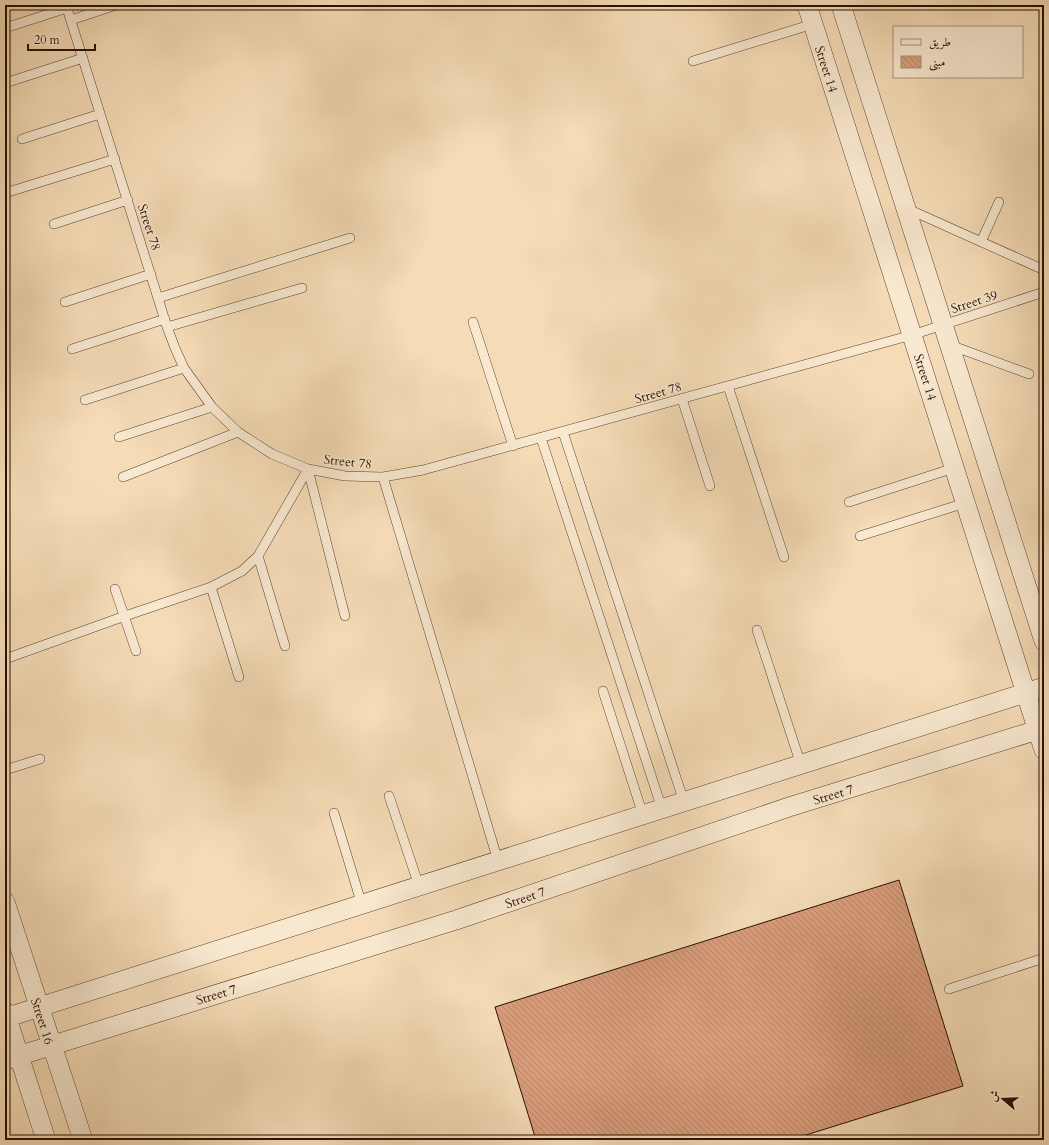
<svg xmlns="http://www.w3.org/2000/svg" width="1049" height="1145" font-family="Cardo,Amiri,serif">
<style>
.building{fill:url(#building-back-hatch);stroke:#290e00}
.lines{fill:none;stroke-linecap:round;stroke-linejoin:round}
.lane-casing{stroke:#5c422e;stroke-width:10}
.street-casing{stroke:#5c422e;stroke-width:20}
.lane{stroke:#f8e8d0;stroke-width:9}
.street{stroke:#f8e8d0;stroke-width:19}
.labels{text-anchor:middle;stroke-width:3;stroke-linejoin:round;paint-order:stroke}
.street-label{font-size:13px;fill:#290e00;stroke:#f8e8d0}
</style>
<defs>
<pattern id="building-back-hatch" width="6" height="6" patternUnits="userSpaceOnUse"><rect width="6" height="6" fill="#db9d7c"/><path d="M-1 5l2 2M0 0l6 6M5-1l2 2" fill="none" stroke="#bc8669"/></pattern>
</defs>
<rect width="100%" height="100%" fill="#f5dcb7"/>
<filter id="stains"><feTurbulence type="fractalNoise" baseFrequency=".005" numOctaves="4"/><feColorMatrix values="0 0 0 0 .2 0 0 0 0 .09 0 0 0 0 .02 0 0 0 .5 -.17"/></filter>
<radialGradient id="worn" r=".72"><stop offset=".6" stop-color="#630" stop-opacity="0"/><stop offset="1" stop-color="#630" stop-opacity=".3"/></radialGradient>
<!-- building -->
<path class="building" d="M 899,880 L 963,1086 L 790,1140 L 536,1140 L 495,1007 Z"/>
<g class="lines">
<defs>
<path id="lane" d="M 66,5 L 167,327 L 175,348 L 184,368 L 212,407 L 238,432 L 272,454 L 308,469 L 345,476 L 383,477 L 423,470 L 912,335 L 1044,292
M 71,20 L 116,5
M 5,28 L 67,8
M 693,61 L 813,24
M 5,83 L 83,58
M 22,139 L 100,114
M 5,193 L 115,159
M 908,209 L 1044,270
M 54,224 L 128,200
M 981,242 L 999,202
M 158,298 L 350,238
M 65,302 L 151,274
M 473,322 L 513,446
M 167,327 L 302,288
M 950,345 L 1029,374
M 72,349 L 165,319
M 728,386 L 784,557
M 682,399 L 710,486
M 85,400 L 184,368
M 563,432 L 684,802
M 119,437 L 212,407
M 541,438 L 662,809
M 308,469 L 345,616
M 123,477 L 238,432
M 383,477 L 498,861
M 849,502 L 954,468
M 860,536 L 965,503
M 258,556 L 285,646
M 211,587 L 239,677
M 115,589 L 136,651
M 757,630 L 801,765
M 5,659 L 125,616 L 211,587 L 242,571 L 258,556 L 308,469
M 603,691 L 643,815
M 5,770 L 40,759
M 389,796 L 419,886
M 334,813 L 362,905
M 949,989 L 1044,958"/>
<path id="street" d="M 807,5 L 1044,750
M 841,5 L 1044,641
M 5,902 L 83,1140
M 5,1012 L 46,1140
M 5,1018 L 1044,687
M 5,1060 L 456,920 L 789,807 L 1044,728"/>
</defs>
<!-- lane casing -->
<use href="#lane" class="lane-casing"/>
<!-- street casing -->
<use href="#street" class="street-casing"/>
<!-- lane -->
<use href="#lane" class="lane"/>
<!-- street -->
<use href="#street" class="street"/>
</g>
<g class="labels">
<!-- street labels -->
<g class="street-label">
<text transform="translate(827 69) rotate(72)" y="5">Street 14</text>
<text transform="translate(150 227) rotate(72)" y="5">Street 78</text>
<text transform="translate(974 301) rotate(-18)" y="5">Street 39</text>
<text transform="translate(926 377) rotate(72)" y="5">Street 14</text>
<text transform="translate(658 392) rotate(-16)" y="5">Street 78</text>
<text transform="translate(348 461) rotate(6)" y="5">Street 78</text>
<text transform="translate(833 794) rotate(-17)" y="5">Street 7</text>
<text transform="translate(525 897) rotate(-19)" y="5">Street 7</text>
<text transform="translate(216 994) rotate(-17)" y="5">Street 7</text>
<text transform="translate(43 1021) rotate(72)" y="5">Street 16</text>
</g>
</g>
<!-- margin -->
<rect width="1049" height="1145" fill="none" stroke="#f5dcb7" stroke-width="20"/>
<rect x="6" y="6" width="1037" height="1133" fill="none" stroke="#290e00" stroke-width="2"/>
<rect x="10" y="10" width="1029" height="1125" fill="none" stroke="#290e00"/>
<!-- legend -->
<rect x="893" y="26" width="130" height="52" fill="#f8e8d0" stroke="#a5917d"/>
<rect x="901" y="39" width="20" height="6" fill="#f8e8d0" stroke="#a5917d"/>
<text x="929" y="46" font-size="12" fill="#290e00">طريق</text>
<rect x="901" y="56" width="20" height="12" fill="url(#building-back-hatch)" stroke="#a5917d"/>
<text x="929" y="66" font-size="12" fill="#290e00">مبنى</text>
<!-- north arrow -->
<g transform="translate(1003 1099) rotate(289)" stroke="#f8e8d0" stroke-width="3" paint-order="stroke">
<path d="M0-3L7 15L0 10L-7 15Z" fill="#290e00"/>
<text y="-6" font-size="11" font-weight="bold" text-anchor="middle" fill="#290e00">ش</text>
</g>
<!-- scale -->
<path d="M28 44v6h67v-6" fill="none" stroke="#290e00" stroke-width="2"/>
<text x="34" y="44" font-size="12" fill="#290e00" stroke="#f8e8d0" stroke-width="3" paint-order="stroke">20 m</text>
<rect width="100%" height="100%" filter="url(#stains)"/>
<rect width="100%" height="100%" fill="url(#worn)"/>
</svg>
